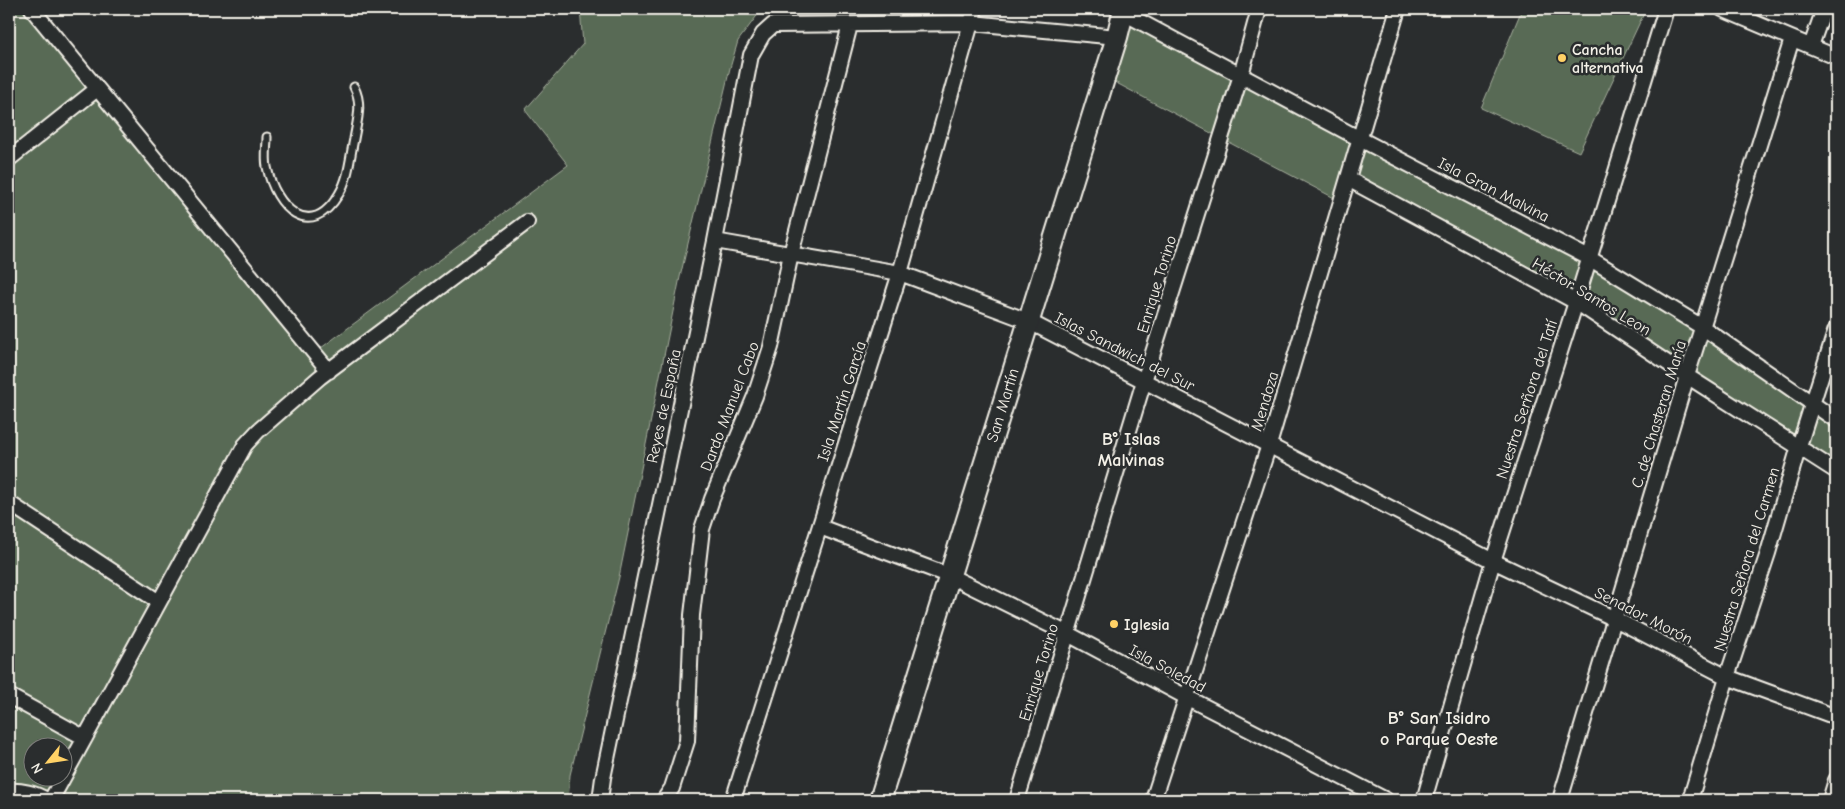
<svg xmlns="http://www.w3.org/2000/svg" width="1845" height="809" font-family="'Comic Neue',sans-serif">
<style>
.green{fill:#586a54;stroke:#a6ae9e;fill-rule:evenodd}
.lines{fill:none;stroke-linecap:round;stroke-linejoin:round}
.service-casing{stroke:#f4f1e8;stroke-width:11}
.minor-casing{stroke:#f4f1e8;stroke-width:18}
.secondary-casing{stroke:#f4f1e8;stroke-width:24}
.service{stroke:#2a2d2e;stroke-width:7}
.minor{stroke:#2a2d2e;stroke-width:14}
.secondary{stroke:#2a2d2e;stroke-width:20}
.poi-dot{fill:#ffd166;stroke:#2a2d2e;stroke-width:2}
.labels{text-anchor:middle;stroke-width:5;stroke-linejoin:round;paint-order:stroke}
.poi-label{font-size:16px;font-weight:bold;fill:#f4f1e8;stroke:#2a2d2e;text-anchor:start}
.street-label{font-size:16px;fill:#f4f1e8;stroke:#2a2d2e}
.neighbourhood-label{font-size:18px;font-weight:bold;fill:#f4f1e8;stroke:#2a2d2e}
</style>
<rect width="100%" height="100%" fill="#2a2d2e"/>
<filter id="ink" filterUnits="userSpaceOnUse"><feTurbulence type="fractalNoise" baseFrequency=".02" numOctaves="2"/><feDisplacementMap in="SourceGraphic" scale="10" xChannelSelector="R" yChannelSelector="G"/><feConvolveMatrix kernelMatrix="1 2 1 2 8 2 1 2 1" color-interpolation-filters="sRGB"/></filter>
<g filter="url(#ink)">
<!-- green -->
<path class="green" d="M 9,9 L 43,9 L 317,351 L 568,165 L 525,110 L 583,44 L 580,9 L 762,9 L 738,41 L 730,68 L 680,277 L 619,577 L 570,775 L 568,800 L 9,800 ZM 32,746 L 62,746 L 62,776 L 32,776 Z
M 1522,9 L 1646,9 L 1579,152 L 1481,108 Z
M 1123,14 L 1589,258 L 1836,421 L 1836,471 L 1575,301 L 1348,178 L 1340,201 L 1105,77 Z"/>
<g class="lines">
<defs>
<path id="service" d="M 267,137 C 267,147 265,157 267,167 C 275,207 310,242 339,194 C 349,178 350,157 354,139 C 357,121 363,104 354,87"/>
<path id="minor" d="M 32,9 L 329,371
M 1722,9 L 1836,57
M 1122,12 L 1360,139 L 1589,258 L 1702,327 L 1836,420
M 1811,46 L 1824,9
M 9,159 L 97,89
M 1348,179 L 1576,302 L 1687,376 L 1836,471
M 715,241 L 900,273 L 1028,321 L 1493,561 L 1615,619 L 1727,677 L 1836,717
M 9,503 L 159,602
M 820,527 L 950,576 L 1068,634 L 1188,698 L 1386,800
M 9,696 L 85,738
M 9,791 C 20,790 36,793 46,800
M 51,800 L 245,445 L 258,431 L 320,377 L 527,222
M 600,800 L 603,778 L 715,241 L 751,55 L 763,34 L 773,25 L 972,23 L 1117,37
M 664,800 L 672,788 L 687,741 L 692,615 L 702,529 L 712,499 L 755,396 L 771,347 L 791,254 L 850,25
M 733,800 L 900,273 L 975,9
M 1017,800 L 1144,381 L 1241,75 L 1259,9
M 1153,800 L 1269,445 L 1398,9
M 1424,800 L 1493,561 L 1576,302 L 1666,9
M 1560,800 L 1687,376 L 1792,39
M 1690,800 L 1727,677 L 1768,553 L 1799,446 L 1836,329
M 1830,800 L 1836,780"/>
<path id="secondary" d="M 880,800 L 1117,37 L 1124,9"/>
</defs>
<!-- service casing -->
<use href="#service" class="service-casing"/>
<!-- minor casing -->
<use href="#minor" class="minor-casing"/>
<!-- secondary casing -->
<use href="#secondary" class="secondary-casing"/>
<!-- service -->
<use href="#service" class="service"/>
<!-- minor -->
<use href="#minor" class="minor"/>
<!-- secondary -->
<use href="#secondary" class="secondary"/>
</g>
</g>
<!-- markers -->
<g class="poi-dot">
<circle cx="1562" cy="58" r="5"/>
<circle cx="1114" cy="624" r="5"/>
</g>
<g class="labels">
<!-- poi labels -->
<g class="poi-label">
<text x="1572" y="55">Cancha<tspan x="1572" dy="18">alternativa</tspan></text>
<text x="1124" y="630">Iglesia</text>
</g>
<!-- street labels -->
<g class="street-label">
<text transform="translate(1494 189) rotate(27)" y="6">Isla Gran Malvina</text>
<text transform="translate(1156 284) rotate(-73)" y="6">Enrique Torino</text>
<text transform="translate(1592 296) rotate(31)" y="6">Héctor Santos Leon</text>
<text transform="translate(1125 351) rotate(27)" y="6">Islas Sandwich del Sur</text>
<text transform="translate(1526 399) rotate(-72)" y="6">Nuestra Serñora del Tatí</text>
<text transform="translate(841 401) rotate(-72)" y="6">Isla Martín García</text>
<text transform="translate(1264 401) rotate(-73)" y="6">Mendoza</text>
<text transform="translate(1002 405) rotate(-73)" y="6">San Martín</text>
<text transform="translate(663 406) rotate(-78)" y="6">Reyes de España</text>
<text transform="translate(729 406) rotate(-69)" y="6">Dardo Manuel Cabo</text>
<text transform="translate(1658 414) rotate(-73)" y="6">C. de Chasteran María</text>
<text transform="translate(1746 559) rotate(-73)" y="6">Nuestra Señora del Carmen</text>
<text transform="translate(1644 615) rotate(27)" y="6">Senador Morón</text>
<text transform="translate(1168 668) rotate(28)" y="6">Isla Soledad</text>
<text transform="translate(1038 672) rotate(-73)" y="6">Enrique Torino</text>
</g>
<!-- neighbourhood labels -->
<g class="neighbourhood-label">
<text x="1131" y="445">B° Islas<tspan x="1131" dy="21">Malvinas</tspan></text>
<text x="1439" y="724">B° San Isidro<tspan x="1439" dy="21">o Parque Oeste</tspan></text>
</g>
</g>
<!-- margin -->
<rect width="1845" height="809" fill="none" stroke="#2a2d2e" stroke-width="30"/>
<rect x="15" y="15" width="1815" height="779" fill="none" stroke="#f4f1e8" stroke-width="2" filter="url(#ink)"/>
<!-- north arrow -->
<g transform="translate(48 762) rotate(240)"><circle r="24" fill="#2a2d2e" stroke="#7b7b78"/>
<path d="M0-4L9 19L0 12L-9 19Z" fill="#ffd166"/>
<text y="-8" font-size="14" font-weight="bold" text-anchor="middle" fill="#f4f1e8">N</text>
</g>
</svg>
